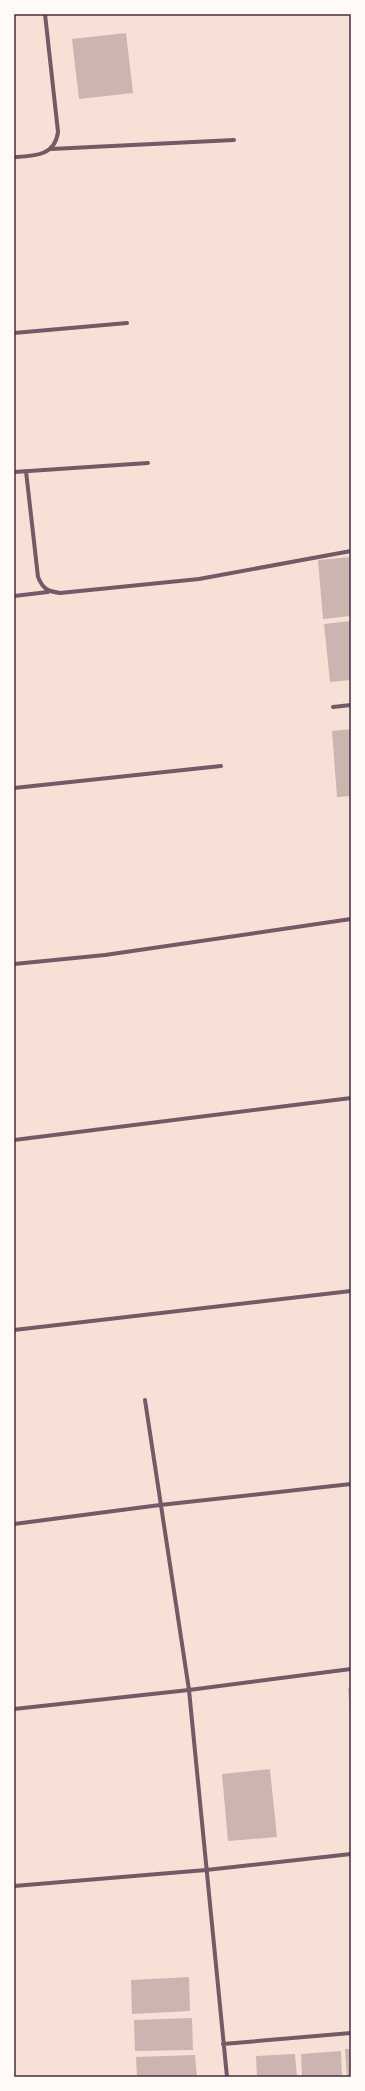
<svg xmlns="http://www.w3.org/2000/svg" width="365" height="2091" font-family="Quicksand,sans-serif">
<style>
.building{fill:#ccb4b1}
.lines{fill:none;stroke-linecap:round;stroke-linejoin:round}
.minor{stroke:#755966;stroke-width:4}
.neatline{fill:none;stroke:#4a2c40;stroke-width:1.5}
</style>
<rect width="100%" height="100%" fill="#f7e1d7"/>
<!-- building -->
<path class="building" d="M 126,33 L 133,93 L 79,99 L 72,39 Z
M 351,557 L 351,616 L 323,619 L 318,560 Z
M 351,621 L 351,680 L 330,682 L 324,624 Z
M 351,729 L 351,796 L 337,797 L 332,731 Z
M 351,1687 L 351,1714 L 350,1714 L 348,1688 Z
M 270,1769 L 277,1837 L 228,1841 L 222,1774 Z
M 189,1977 L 190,2011 L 132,2014 L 131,1980 Z
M 192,2018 L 193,2050 L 135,2051 L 134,2020 Z
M 345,2049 L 351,2049 L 351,2077 L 347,2077 Z
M 341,2051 L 342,2077 L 302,2077 L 301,2054 Z
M 295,2054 L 297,2077 L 257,2077 L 256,2056 Z
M 195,2055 L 197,2077 L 137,2077 L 136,2057 Z"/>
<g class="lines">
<!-- minor -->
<path class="minor" d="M 51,149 L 234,140
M 14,157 C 34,156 55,156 58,132 L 45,14
M 14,333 L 127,323
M 26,471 L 38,577 C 43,589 47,591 60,593 L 199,579 L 351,551
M 14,472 L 148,463
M 14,596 L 48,592
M 333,707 L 351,705
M 14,788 L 221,766
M 14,964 L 105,955 L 351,919
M 14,1140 L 351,1098
M 14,1330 L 351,1291
M 145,1400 L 189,1690 L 227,2077
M 14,1524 L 160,1505 L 351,1484
M 14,1709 L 189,1690 L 351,1669
M 14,1886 L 206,1870 L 351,1854
M 223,2044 L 351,2033"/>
</g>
<!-- border -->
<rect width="365" height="2091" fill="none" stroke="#fffaf5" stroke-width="30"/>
<rect x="15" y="15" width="335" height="2061" class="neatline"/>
</svg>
